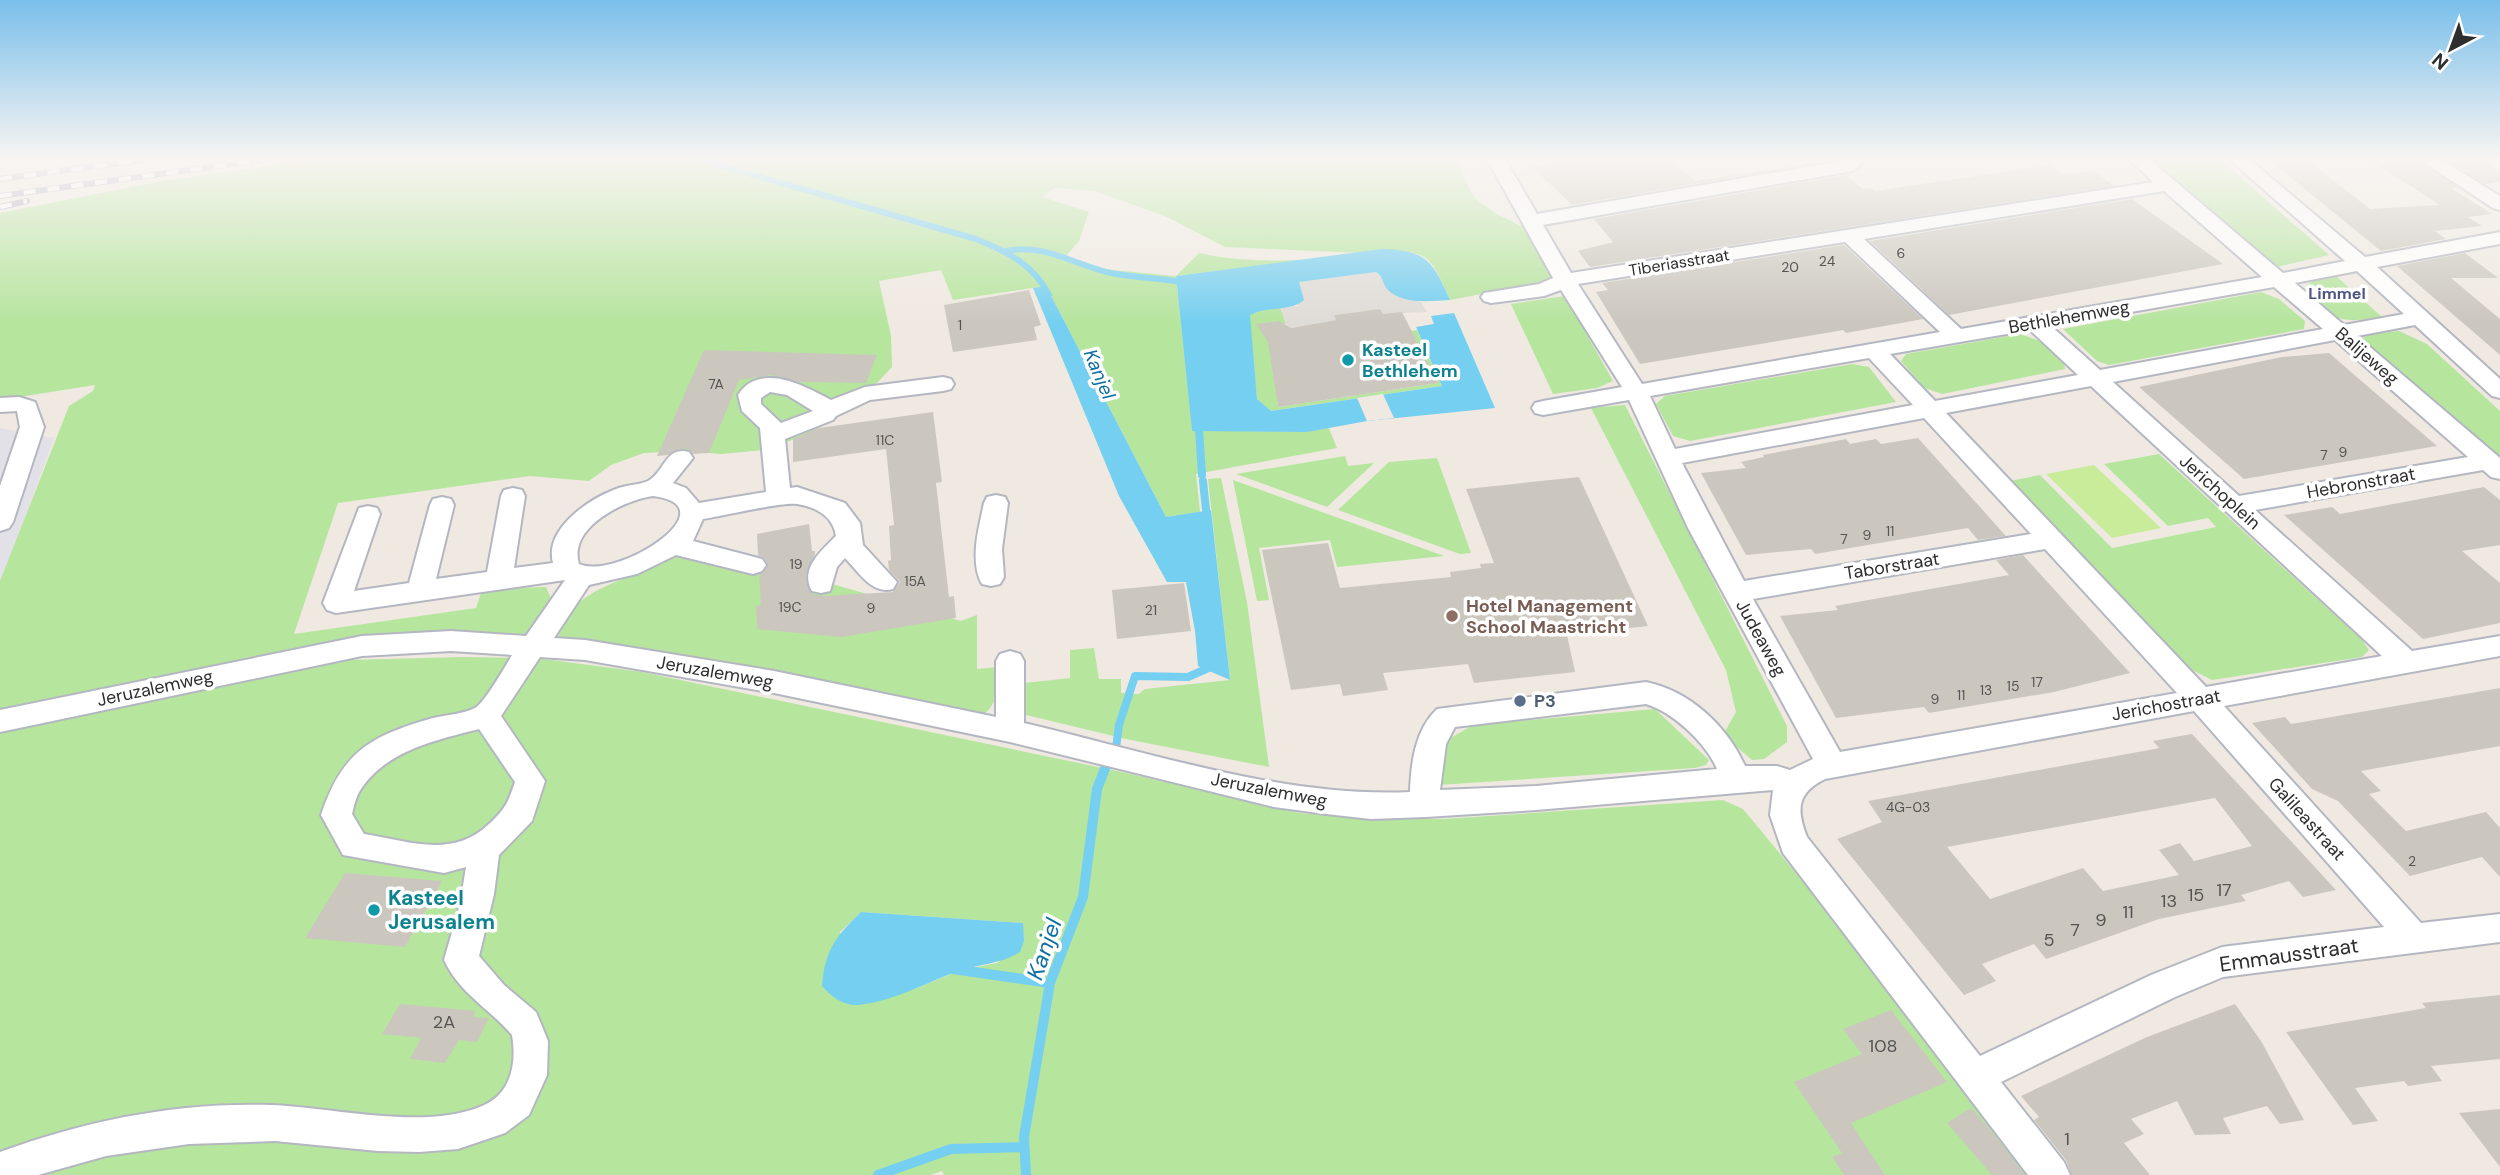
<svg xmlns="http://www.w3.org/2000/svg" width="2500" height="1175" font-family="'DM Sans',sans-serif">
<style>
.industrial{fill:#e3e1e8}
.green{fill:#b6e59e;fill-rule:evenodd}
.pitch{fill:#c9ec9a}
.plaza{fill:#dfdcd8}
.water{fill:#75cff0}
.pier{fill:#efe9e1}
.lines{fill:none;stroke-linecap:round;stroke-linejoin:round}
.stream-far2{stroke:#75cff0;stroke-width:6}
.stream-far1{stroke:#75cff0;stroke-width:8}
.stream{stroke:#75cff0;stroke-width:10}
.building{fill:#cbc7bf;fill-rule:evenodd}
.minor-casing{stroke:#b4b7c1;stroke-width:4}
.minor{fill:#fff;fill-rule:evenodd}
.rail-casing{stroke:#a3a6b8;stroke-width:6}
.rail{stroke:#fff;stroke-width:4.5;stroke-dasharray:12;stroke-linecap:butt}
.culture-dot{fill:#0f9aa8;stroke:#fff;stroke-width:2.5}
.education-dot{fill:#8d6e63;stroke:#fff;stroke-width:2.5}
.service-dot{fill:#5c6f8a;stroke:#fff;stroke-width:2.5}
.labels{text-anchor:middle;stroke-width:7;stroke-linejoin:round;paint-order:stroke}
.number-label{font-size:14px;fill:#555452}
.far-street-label{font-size:16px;fill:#2e2e2e;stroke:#fff}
.far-neighbourhood-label{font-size:16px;font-weight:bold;fill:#4d5680;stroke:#fff}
.street-label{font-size:18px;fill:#2e2e2e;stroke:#fff}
.culture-label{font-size:18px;font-weight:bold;fill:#0d838f;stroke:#fff;text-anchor:start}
.education-label{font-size:18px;font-weight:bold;fill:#785e54;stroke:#fff;text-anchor:start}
.service-label{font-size:18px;font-weight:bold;fill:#4e5e75;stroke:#fff;text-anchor:start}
.near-number-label{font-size:18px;fill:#555452}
.water-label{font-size:19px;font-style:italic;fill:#0d6fa3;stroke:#fff}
.near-culture-label{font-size:21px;font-weight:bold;fill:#0d838f;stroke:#fff;text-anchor:start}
.near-street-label{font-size:21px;fill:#2e2e2e;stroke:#fff}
.near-water-label{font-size:23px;font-style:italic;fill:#0d6fa3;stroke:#fff}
</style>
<rect width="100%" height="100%" fill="#efe9e1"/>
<!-- industrial -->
<path class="industrial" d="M 0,428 L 54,438 L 0,587 Z"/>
<!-- green -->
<path class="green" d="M 314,159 L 1456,159 L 1474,198 L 1497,214 L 1523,227 L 1555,280 L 1450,300 C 1444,287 1439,272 1429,261 C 1416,247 1378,250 1360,253 L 1225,247 L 1167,217 L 1095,191 L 1055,188 L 1042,197 L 1089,212 L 1079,241 L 1066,256 L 1091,268 L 1176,276 L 1199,253 C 1234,261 1270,261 1306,260 L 1176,276 L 1192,430 L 1307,432 L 1328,426 L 1337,448 L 1196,474 L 1200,512 L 1166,517 L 1046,286 L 953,300 L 941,270 L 879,281 L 891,336 L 892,367 L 864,397 L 809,434 L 764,450 L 721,454 L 686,451 L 644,453 L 611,465 L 589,481 L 530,476 L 338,503 L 294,634 L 476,608 L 481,593 L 512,588 L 546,587 L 553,603 L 538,627 L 519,637 L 452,633 L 0,717 L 0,581 L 69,406 L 93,391 L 95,385 L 0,400 L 0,213 L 162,181 Z
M 2147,159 L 2220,159 L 2329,255 L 2268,269 Z
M 2336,276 L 2382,317 C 2343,323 2335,322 2306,295 L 2306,285 L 2319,278 Z
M 2261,292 L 2279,299 L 2305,321 L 2304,329 L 2109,365 L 2097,361 L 2063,329 Z
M 1565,296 L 1613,381 L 1597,388 L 1553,394 L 1511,304 Z
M 1280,307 L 1286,324 L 1267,323 L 1278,407 L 1438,383 L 1411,331 L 1417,330 L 1442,386 L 1270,411 L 1257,399 L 1249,315 L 1259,310 Z
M 2399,331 L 2427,344 L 2500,411 L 2500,461 L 2362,345 L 2362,338 L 2369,334 Z
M 2020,334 L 2040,341 L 2064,363 L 2065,369 L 1942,394 L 1925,388 L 1901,361 L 1906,354 Z
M 1852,364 L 1869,367 L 1896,402 L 1690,441 L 1673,436 L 1656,404 L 1665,396 Z
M 1625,405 L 1787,726 L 1787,742 L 1764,759 L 1752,760 L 1723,735 L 1736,712 L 1726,670 L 1591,408 Z
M 2159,454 L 2361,639 L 2369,650 L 2362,657 L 2212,680 L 2192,670 L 2010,481 L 2040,475 L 2112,548 L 2216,527 L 2208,518 L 2168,526 L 2104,464 Z
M 1345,456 L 1348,466 L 1374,463 L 1327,507 L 1236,474 Z
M 1437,458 L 1471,553 L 1460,554 L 1338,510 L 1389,462 Z
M 1221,478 L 1247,602 L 1269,767 L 1126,739 L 1022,714 L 1025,683 L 1070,678 L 1070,650 L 1094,648 L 1099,679 L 1121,679 L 1121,693 L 1139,694 L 1145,689 L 1230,680 L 1208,479 Z
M 1233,480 L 1444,556 L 1337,567 L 1330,540 L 1259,548 L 1269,600 L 1257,601 Z
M 676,554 L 766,565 L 961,621 L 977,615 L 977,669 L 998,667 C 998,688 999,706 979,717 L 558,639 C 570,582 636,583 676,554 Z
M 461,657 L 536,658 L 642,672 L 1117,771 L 1299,813 L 1379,819 L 1444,819 L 1723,800 L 1743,809 L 1842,929 L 2031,1175 L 944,1175 L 942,1171 L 931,1175 L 0,1175 L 0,732 L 313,666 L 349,660 ZM 861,912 L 1022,923 L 1024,941 L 997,963 L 961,970 L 917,988 L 857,1005 L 840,932 Z
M 1655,709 L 1709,760 L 1706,765 L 1695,768 L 1438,785 L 1442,743 L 1473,725 Z"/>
<!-- pitch -->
<path class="pitch" d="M 2094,465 L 2161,528 L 2112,538 L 2046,474 Z"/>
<!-- plaza -->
<path class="plaza" d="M 1376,272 L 1398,296 L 1421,302 L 1427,312 L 1383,314 L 1362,311 L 1334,315 L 1336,320 L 1290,328 L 1286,324 L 1280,307 L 1298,306 L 1299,282 Z"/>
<!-- water -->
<path class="water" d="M 1382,249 C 1426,250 1433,261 1450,300 C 1432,301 1403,305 1388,290 C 1382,284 1384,277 1376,272 L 1299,282 L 1304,300 C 1291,312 1266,306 1250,315 L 1257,399 L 1271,411 L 1442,386 L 1416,327 L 1434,324 L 1431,316 L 1454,313 L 1495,408 L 1367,421 L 1307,432 L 1192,431 L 1176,276 Z
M 1046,286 L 1166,517 L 1211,510 L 1230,680 L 1198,666 L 1195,631 L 1186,582 L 1167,582 L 1119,496 L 1033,288 Z
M 861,912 L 1023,923 L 1024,941 L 1020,952 C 1001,964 979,964 958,971 C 926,983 893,1001 859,1005 C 843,1006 832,997 822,986 C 825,950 836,936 861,912 Z"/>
<!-- pier -->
<path class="pier" d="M 1383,394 L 1394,418 L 1367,421 L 1357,398 Z"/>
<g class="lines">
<!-- stream-far2 -->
<path class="stream-far2" d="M 698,159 L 976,239 C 1008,252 1033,264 1049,295
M 1006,251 C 1044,243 1075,265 1111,273 C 1136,278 1162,278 1187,283"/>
<!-- stream-far1 -->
<path class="stream-far1" d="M 1202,475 L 1199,429 L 1207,425
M 1203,481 L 1207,519
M 1116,748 L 1119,725 L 1135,676 L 1188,677 L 1213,666"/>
<!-- stream -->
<path class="stream" d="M 953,969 L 1050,983
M 878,1175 L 951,1149 L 1023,1147
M 1026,1175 L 1024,1137 L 1050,983 L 1083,897 L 1097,789 L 1106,766"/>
</g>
<!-- building -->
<path class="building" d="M 1582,159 L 1671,159 L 1695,181 L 1828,161 L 1572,205 L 1532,167 Z
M 2268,159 L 2306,159 L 2370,209 L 2440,205 L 2368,159 L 2417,159 L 2457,187 L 2451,188 L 2492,214 L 2468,217 L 2482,226 L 2435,231 L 2446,239 L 2381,251 Z
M 2444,159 L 2463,159 L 2463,164 L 2485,162 L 2500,171 L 2500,182 L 2485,184 Z
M 2050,165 L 2062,174 L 2094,171 L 2114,186 L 1590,267 L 1578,251 L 1613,242 L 1594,219 L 1846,175 L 1863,189 L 1871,188 L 1875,191 Z
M 2132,199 L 2223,264 L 1949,315 L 1870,241 Z
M 1844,245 L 1923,319 L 1846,333 L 1843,330 L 1826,333 L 1640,364 L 1596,292 L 1608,290 L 1602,283 Z
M 2465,253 L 2498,278 L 2451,278 L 2500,319 L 2500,355 L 2397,266 Z
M 1029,290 L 1041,325 L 1034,327 L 1037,340 L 953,352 L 944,305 Z
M 1380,309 L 1383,314 L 1402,312 L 1438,383 L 1278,407 L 1268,342 L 1256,324 L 1279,321 L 1291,328 L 1336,320 L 1334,315 Z
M 704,350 L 877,355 L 866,383 L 800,382 L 771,375 L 739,380 L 709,453 L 693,454 L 689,449 L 681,449 L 668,455 L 657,456 Z
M 2329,353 L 2437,446 L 2244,479 L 2139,387 L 2282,357 Z
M 933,412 L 942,482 L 936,483 L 949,597 L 954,596 L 956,618 L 841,637 L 757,629 L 756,606 L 761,605 L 759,575 L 768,566 L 764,558 L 758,555 L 757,534 L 809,524 L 812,551 L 815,551 L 815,555 L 806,575 L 811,594 L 822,596 L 893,592 L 900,582 L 889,570 L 888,561 L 891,560 L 889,526 L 894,525 L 886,449 L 793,462 L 793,439 L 819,428 Z
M 1918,438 L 2006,536 L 1978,540 L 1968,528 L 1815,554 L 1811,549 L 1746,555 L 1701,473 L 1746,468 L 1741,462 L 1764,457 L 1763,455 L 1846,439 L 1850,444 L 1876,439 L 1881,444 Z
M 1579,477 L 1648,626 L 1567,635 L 1575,672 L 1474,683 L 1468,664 L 1383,673 L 1388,690 L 1343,696 L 1340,684 L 1291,690 L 1262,550 L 1328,543 L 1340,588 L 1451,577 L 1450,572 L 1481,568 L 1480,564 L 1494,563 L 1466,489 Z
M 2484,487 L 2500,500 L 2500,545 L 2462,551 L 2500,583 L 2500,623 L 2423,639 L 2284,515 L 2332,507 L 2340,514 Z
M 2023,555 L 2130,673 L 2054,692 L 1929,713 L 1924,707 L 1836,718 L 1780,616 L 1838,610 L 1835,606 L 2009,575 L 1996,560 Z
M 1184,583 L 1191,631 L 1117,639 L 1112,590 Z
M 2500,688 L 2500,746 L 2361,771 L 2381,791 L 2369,794 L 2406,831 L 2486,812 L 2500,828 L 2500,877 L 2482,857 L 2410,876 L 2338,801 L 2312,789 L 2252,723 L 2285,717 L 2291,724 Z
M 2192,734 L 2336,890 L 2303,897 L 2289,881 L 2241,895 L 2246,901 L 2159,919 L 2046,959 L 2034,944 L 1982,964 L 1996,981 L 1964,995 L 1837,839 L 1882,822 L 1868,801 L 2149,750 L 2159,748 L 2153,741 ZM 2215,798 L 2252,846 L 2194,861 L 2180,843 L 2159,850 L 2179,875 L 2103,891 L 2083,868 L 1990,899 L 1947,847 Z
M 345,873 L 442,881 L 405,947 L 305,938 Z
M 2500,995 L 2500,1059 L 2431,1066 L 2442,1081 L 2408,1086 L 2404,1081 L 2355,1088 L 2378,1121 L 2353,1125 L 2286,1032 L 2426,1008 L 2422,1003 Z
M 400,1004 L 476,1011 L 473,1017 L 489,1018 L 477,1042 L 459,1040 L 445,1063 L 410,1059 L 421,1038 L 382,1034 Z
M 2235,1004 L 2261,1041 L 2304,1120 L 2280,1124 L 2267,1106 L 2223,1118 L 2231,1134 L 2195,1135 L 2177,1101 L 2131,1119 L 2144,1134 L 2124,1143 L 2150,1175 L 2072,1175 L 2066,1160 L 2034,1120 L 2039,1117 L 2021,1096 L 2147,1037 Z
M 1891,1010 L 1947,1082 L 1851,1123 L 1885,1175 L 1844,1175 L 1832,1157 L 1842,1153 L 1794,1082 L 1862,1054 L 1843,1029 Z
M 1971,1108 L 1989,1128 L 2025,1175 L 1992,1175 L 1947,1123 Z
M 2500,1109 L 2500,1167 L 2459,1113 Z"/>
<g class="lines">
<defs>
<path id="minor" d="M 1487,159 L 1505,159 L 1537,214 L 1852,159 L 1861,165 L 1852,171 L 1543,225 L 1571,273 L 2153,182 L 2129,159 L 2149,159 L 2283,273 L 2345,261 L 2229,159 L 2249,159 L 2365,257 L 2500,232 L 2500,244 L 2377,267 L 2500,379 L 2500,398 L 2492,396 L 2415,325 L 2357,336 L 2500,458 L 2500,479 L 2491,477 L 2483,470 L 2255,510 L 2412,651 L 2500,636 L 2500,656 L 2224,706 L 2421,923 L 2500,914 L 2500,942 L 2223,977 L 2175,997 L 2001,1082 L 2064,1162 L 2070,1175 L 2028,1175 L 1783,853 L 1770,815 L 1773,790 L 1536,810 L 1426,817 L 1371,819 L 1326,814 L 1274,807 L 1010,742 L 774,693 L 585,660 L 540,657 L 501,716 L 545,781 L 532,821 L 499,855 L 494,894 L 479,956 L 504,985 L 536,1012 L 548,1041 L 547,1075 L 529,1115 L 505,1133 L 458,1149 L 419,1152 L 378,1151 L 275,1141 L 189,1144 L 106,1156 L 38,1175 L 0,1175 L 0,1152 C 87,1120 178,1102 271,1105 C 332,1107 424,1131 482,1106 C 511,1094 517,1064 512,1035 C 489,1008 460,994 444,960 L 460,904 L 466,867 L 444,873 L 343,855 L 321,815 C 342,752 370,736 433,718 C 446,715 463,714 475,708 C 485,702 505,667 512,655 L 451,651 L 362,656 L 0,732 L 0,710 L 362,636 L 451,631 L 526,636 L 565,580 L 336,613 L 327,610 L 323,603 L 359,508 L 368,506 L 377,508 L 380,514 L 354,591 L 409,583 L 430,505 L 433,499 L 442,497 L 451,499 L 454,505 L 436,579 L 487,572 L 501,496 L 504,490 L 513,488 L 522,490 L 525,496 L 514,568 L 553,563 C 544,529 589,499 616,489 C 625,485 639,485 648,481 C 665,472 665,446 689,452 L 693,458 L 673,483 L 686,488 L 699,503 L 766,492 L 760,428 L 742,411 L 738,395 C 760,361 805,386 831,400 L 865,387 L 943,377 L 951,379 L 954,384 L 951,389 L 943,391 L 870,400 L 836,416 L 833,420 L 785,439 L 790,488 L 797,487 L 845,503 L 860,523 L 863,545 L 897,582 L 893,589 C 872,595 859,572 845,558 L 837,567 L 830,591 L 821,593 L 812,591 C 799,569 822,550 836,536 C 833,516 816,507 797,504 C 781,502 723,516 703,519 L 693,541 L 762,559 L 766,565 L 762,571 L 753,574 L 676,555 L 637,574 L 589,585 L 554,638 L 585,640 L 774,671 L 996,717 L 996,661 L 1000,654 L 1010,651 L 1020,654 L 1024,661 L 1024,723 C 1148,752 1284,798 1410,792 C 1411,763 1415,730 1437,709 L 1646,682 C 1690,691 1727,726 1745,766 L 1777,766 L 1790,770 L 1813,759 L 1688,528 L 1629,400 L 1543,415 L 1535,413 L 1532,408 L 1535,403 L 1543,401 L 1622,387 L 1561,290 L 1544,296 L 1491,303 L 1484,301 L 1481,297 L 1484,293 L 1539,284 L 1553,278 ZM 2164,191 L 2262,277 L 1961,329 L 1864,239 ZM 1845,242 L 1940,332 L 1642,384 L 1578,284 ZM 2357,271 L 2404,314 L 2344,325 L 2295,283 ZM 2274,287 L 2323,329 L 2100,370 L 2051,326 ZM 2030,330 L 2078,375 L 1935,401 L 1890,354 ZM 2335,340 L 2468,457 L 2239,496 L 2113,382 ZM 1869,358 L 1913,405 L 1675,449 L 1650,396 ZM 2091,386 L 2382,656 L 2206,687 L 1946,413 ZM 770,392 L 787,395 L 813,411 L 781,423 L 761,404 L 761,398 ZM 1924,418 L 2031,534 L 1744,581 L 1682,463 ZM 653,496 C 732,506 618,581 579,564 C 568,527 624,500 653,496 ZM 2045,549 L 2177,693 L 1840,752 L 1753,599 ZM 1646,704 C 1673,712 1706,743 1717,769 L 1536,786 L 1440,790 L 1446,744 L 1455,727 ZM 2194,711 L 2384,927 L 2222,947 L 2151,975 L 1980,1056 L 1807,837 C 1796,809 1797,793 1825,779 ZM 479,729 L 515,782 C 508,803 505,809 489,824 C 453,859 408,841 364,834 L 352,814 C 354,806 356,796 361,789 C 387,750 437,740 479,729 Z
M 2419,159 L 2440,159 L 2500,196 L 2500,210 L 2493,208 Z
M 19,397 L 35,402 L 44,427 L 13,522 L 9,528 L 0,531 L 0,486 L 20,427 L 17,411 L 0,412 L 0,398 Z
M 996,495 L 1005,497 L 1008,503 L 1002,549 L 1004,577 L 1000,584 L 991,586 L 982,584 C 969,561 979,527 984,503 L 987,497 Z"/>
</defs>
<!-- minor casing -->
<use href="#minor" class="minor-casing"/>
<!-- minor -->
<use href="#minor" class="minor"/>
<defs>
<path id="rail" d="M 0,179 L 150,159
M 0,196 L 269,159
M 0,207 L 27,201"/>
</defs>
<!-- rail casing -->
<use href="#rail" class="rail-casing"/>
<!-- rail -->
<use href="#rail" class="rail"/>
</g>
<!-- sky -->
<linearGradient id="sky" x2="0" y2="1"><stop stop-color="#7abfeb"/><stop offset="0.49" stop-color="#f8f5f2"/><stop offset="1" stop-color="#f8f5f2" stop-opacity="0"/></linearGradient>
<rect width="2500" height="323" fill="url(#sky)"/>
<!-- markers -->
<g class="culture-dot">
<circle cx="1348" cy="360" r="7"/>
<circle cx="374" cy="910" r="7"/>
</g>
<circle class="education-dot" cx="1452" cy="616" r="7"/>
<circle class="service-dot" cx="1520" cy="701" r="7"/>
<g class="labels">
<!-- number labels -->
<g class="number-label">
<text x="1901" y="258">6</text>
<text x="1827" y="266">24</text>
<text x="1790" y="272">20</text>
<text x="960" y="330">1</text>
<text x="716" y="389">7A</text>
<text x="885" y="445">11C</text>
<text x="2343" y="457">9</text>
<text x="2324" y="460">7</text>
<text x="1890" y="536">11</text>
<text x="1867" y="540">9</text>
<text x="1844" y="544">7</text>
<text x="796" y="569">19</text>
<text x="915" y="586">15A</text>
<text x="790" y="612">19C</text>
<text x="871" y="613">9</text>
<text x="1151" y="615">21</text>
<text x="2037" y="687">17</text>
<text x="2013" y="691">15</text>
<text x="1986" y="695">13</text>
<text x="1961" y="700">11</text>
<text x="1935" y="704">9</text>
<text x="1908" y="812">4G-03</text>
<text x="2412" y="866">2</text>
</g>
<!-- far-street labels -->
<g class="far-street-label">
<text transform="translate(1679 262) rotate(-9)" y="6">Tiberiasstraat</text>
</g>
<!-- far-neighbourhood labels -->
<g class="far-neighbourhood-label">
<text x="2337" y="299">Limmel</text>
</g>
<!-- street labels -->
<g class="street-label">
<text transform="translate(2069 317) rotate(-10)" y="6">Bethlehemweg</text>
<text transform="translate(2367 356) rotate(41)" y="6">Balijeweg</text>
<text transform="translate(2361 483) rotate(-10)" y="6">Hebronstraat</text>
<text transform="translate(2220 492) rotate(42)" y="6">Jerichoplein</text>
<text transform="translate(1892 566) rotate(-9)" y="6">Taborstraat</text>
<text transform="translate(1761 638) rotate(61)" y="6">Judeaweg</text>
<text transform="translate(715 672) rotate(10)" y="6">Jeruzalemweg</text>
<text transform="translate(155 688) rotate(-12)" y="6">Jeruzalemweg</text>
<text transform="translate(2166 705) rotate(-10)" y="6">Jerichostraat</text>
<text transform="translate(1269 790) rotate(11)" y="6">Jeruzalemweg</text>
<text transform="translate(2307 819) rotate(48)" y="6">Galileastraat</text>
</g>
<!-- culture labels -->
<g class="culture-label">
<text x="1362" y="356">Kasteel<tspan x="1362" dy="21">Bethlehem</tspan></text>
</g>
<!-- education labels -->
<g class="education-label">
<text x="1466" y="612">Hotel Management<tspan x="1466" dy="21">School Maastricht</tspan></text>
</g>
<!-- service labels -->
<g class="service-label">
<text x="1534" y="707">P3</text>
</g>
<!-- near-number labels -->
<g class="near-number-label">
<text x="2224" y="896">17</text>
<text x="2196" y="901">15</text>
<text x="2169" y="907">13</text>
<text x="2128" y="918">11</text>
<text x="2101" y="926">9</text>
<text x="2075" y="936">7</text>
<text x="2049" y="946">5</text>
<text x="444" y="1028">2A</text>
<text x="1883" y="1052">108</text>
<text x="2067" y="1145">1</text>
</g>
<!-- water labels -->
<g class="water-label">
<text transform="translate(1100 374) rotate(67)" y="7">Kanjel</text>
</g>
<!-- near-culture labels -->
<g class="near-culture-label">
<text x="388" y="905">Kasteel<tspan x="388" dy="24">Jerusalem</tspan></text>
</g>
<!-- near-street labels -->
<g class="near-street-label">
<text transform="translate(2289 955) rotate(-8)" y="7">Emmausstraat</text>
</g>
<!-- near-water labels -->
<g class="near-water-label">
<text transform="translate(1044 949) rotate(-71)" y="8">Kanjel</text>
</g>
</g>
<!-- north arrow -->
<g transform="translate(2451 49) rotate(221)" stroke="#ffffff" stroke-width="5" paint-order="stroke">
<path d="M0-5L12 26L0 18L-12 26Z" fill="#2e2e2e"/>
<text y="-10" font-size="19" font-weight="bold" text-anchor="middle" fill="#2e2e2e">N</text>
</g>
</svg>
